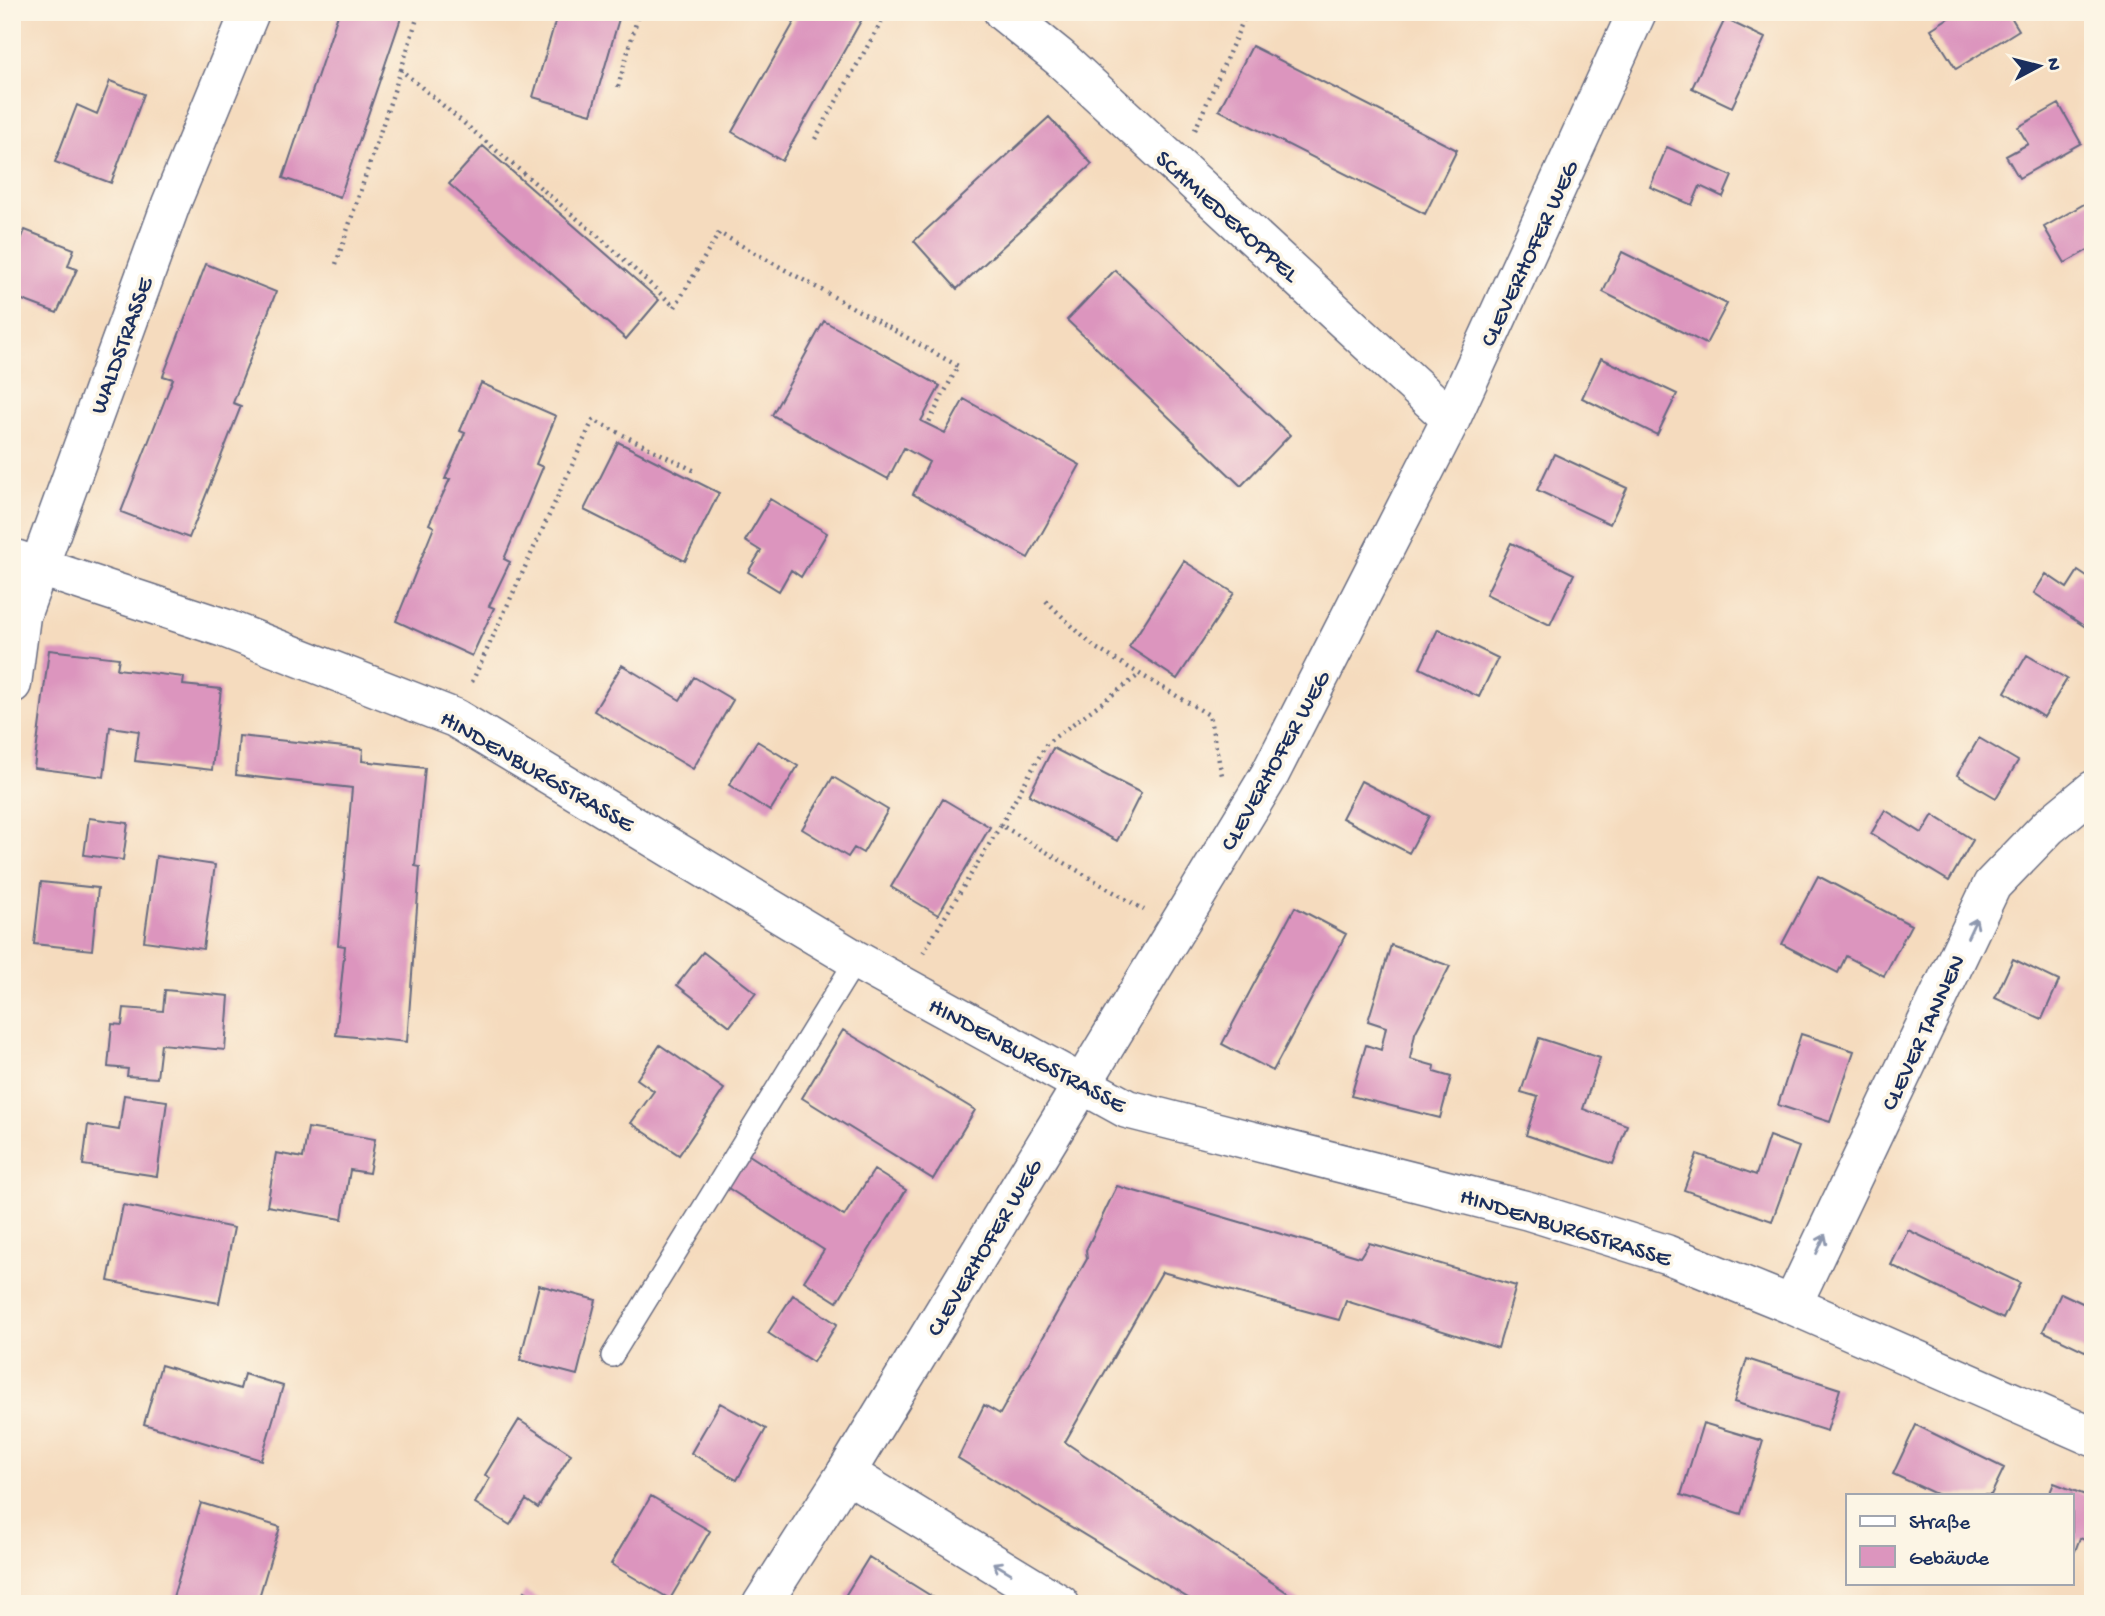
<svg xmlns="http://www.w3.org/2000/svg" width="2105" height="1616" font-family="'Gochi Hand',sans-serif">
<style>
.building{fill:#dc95be}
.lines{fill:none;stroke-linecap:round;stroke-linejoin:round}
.service-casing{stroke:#676b80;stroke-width:24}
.minor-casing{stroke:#676b80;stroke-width:41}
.tertiary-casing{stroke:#676b80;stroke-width:41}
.path{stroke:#676b80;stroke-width:4.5;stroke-dasharray:2 5;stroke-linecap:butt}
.service{stroke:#fff;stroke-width:21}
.minor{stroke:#fff;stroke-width:38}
.tertiary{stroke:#fff;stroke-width:38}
.oneway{stroke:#8d97ae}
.labels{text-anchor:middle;stroke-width:7;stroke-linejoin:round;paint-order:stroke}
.street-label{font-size:24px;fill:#1b2f5e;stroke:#fcf5e5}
</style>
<rect width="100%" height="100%" fill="#fcf5e5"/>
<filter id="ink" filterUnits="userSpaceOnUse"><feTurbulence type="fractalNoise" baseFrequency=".0143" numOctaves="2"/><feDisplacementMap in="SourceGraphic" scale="14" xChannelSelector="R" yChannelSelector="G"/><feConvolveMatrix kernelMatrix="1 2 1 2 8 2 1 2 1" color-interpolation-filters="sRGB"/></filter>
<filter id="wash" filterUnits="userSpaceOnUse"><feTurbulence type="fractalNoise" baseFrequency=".00686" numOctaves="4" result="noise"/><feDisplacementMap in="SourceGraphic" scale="28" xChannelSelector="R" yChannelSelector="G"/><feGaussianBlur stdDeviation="1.57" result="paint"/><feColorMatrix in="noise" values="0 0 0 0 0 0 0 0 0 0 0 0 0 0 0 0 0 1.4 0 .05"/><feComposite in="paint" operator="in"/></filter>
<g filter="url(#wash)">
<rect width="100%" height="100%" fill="#f5dbbe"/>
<g id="blocks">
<!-- building -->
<path class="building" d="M 339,12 L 403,12 L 340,197 L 283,178 Z
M 558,12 L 621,12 L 591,114 L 533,97 Z
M 800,12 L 866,12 L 782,161 L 732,132 Z
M 1958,12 L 2008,12 L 2019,30 L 1956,69 L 1931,29 Z
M 1725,19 L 1765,38 L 1732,107 L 1692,88 Z
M 1252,46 L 1457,150 L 1425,214 L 1219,110 Z
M 110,81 L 144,94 L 111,183 L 55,162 L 77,105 L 97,114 Z
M 2059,104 L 2081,143 L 2019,178 L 2006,156 L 2028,144 L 2018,127 Z
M 1049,117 L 1092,164 L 957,289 L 914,241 Z
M 483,146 L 659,300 L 626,339 L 449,184 Z
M 1667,147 L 1732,176 L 1723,197 L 1700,186 L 1692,205 L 1650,187 Z
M 2093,199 L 2093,247 L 2065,263 L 2044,227 Z
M 25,230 L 74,249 L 68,266 L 77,269 L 57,313 L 12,296 L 12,263 Z
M 1622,252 L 1727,304 L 1706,344 L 1603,292 Z
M 206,264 L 276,292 L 233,403 L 241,406 L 189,538 L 121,512 L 173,379 L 163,376 Z
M 1115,270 L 1290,435 L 1241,486 L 1067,320 Z
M 824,321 L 940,386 L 921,421 L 945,433 L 964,399 L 1080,465 L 1028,558 L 913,494 L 929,462 L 904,448 L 888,479 L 772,415 Z
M 1601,358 L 1677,394 L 1657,435 L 1582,398 Z
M 481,383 L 556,416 L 536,464 L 543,467 L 504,559 L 510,562 L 489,606 L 494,608 L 472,656 L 396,621 L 434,527 L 429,524 L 450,479 L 445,479 L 465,433 L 460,431 Z
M 618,442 L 719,493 L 685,561 L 584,510 Z
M 1554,454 L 1627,488 L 1610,524 L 1537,490 Z
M 770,499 L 827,533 L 801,577 L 791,570 L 779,591 L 748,572 L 761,551 L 745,541 Z
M 1511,543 L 1574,574 L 1550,625 L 1486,594 Z
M 1184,561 L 1234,593 L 1177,679 L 1129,647 Z
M 2078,571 L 2093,581 L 2093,632 L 2034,593 L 2046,574 L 2067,588 Z
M 1438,629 L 1498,658 L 1479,697 L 1420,668 Z
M 49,650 L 119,658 L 117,669 L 184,677 L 183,685 L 221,689 L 212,770 L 135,761 L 139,731 L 110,727 L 104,777 L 34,768 Z
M 2027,655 L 2067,679 L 2044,717 L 2005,692 Z
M 622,665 L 680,700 L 694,677 L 733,700 L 693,769 L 594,711 Z
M 239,736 L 363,749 L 362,761 L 425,768 L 415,866 L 420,867 L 407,1042 L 336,1035 L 345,946 L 338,945 L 352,788 L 236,775 Z
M 1979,738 L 2018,761 L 1996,798 L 1957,775 Z
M 757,741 L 798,766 L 770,811 L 729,785 Z
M 1053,748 L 1141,793 L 1117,841 L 1029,795 Z
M 833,777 L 888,810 L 863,853 L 854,848 L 848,857 L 802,829 Z
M 1361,781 L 1429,816 L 1409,853 L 1342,818 Z
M 943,799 L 990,827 L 938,915 L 891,887 Z
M 1885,810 L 1922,833 L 1933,815 L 1973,840 L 1949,881 L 1871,834 Z
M 89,818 L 128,823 L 123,860 L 84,855 Z
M 156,856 L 215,865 L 203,949 L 144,941 Z
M 1818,876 L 1911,925 L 1884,976 L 1846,956 L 1838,973 L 1782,944 Z
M 41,882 L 98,888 L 92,950 L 34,944 Z
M 1295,907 L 1346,934 L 1273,1071 L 1222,1044 Z
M 1391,945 L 1450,966 L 1415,1033 L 1410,1059 L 1435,1066 L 1434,1072 L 1451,1077 L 1440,1118 L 1351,1096 L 1366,1045 L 1381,1050 L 1386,1027 L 1368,1021 Z
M 703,952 L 756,993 L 730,1026 L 677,985 Z
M 2013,959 L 2059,981 L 2042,1019 L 1995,998 Z
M 165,990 L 229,996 L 225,1050 L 161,1044 L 157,1078 L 127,1076 L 128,1069 L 108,1067 L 112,1024 L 122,1025 L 124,1008 L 163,1011 Z
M 843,1030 L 975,1110 L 933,1179 L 802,1098 Z
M 1801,1034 L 1854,1051 L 1830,1122 L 1778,1105 Z
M 1539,1038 L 1600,1058 L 1583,1109 L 1627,1125 L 1613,1164 L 1526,1135 L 1538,1097 L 1521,1092 Z
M 660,1045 L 724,1089 L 679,1155 L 631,1123 L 654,1091 L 637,1079 Z
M 124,1095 L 167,1101 L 157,1176 L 83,1165 L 88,1125 L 119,1130 Z
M 308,1128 L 375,1139 L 369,1173 L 350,1170 L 342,1219 L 267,1206 L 276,1153 L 303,1158 Z
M 1769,1136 L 1799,1147 L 1772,1221 L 1684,1190 L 1697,1154 L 1756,1175 Z
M 746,1153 L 844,1216 L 874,1170 L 906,1190 L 837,1302 L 804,1281 L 824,1250 L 725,1186 Z
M 1117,1186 L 1360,1257 L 1369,1243 L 1516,1286 L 1498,1348 L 1346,1301 L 1339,1320 L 1162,1272 L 1065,1442 L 1304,1604 L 1198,1604 L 958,1458 L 984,1405 L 1000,1414 L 1087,1259 L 1086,1250 Z
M 123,1205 L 234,1228 L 219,1303 L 108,1281 Z
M 1908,1230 L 2020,1283 L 2003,1319 L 1891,1265 Z
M 539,1285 L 596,1300 L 577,1375 L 520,1360 Z
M 2061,1293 L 2093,1308 L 2093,1355 L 2043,1331 Z
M 793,1295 L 837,1324 L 813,1362 L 768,1333 Z
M 1747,1359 L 1840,1389 L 1827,1431 L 1734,1402 Z
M 161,1365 L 240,1389 L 244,1374 L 283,1386 L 261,1460 L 144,1424 Z
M 720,1403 L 766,1429 L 737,1480 L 691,1453 Z
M 519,1420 L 571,1454 L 538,1508 L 526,1500 L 510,1525 L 475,1503 L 490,1478 L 485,1475 Z
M 1703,1423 L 1763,1441 L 1741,1514 L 1681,1495 Z
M 1916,1425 L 2004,1468 L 1991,1495 L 1938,1495 L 1893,1474 Z
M 2054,1483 L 2093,1498 L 2093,1543 L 2080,1538 L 2075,1551 L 2072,1550 L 2072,1495 L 2049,1495 Z
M 651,1496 L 710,1531 L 670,1599 L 611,1564 Z
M 201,1503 L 280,1527 L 257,1604 L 171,1604 Z
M 869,1557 L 891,1571 L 944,1604 L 857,1604 L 845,1596 Z
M 525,1591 L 547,1604 L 518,1604 Z"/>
</g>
</g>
<g filter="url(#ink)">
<use href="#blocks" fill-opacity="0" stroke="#676b80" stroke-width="2"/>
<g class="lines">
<defs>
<path id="service" d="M 612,1356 L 856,960"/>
<path id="minor" d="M 1003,12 L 1060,58 L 1451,419
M 12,684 L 21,616 L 171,204 L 250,12
M 1081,1086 L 1270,774 L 1451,419 L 1637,12
M 1792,1305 L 1992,885 L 2048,827 L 2093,790
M 846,1473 L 1060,1604"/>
<path id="tertiary" d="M 12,558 L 224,628 L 455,718 L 856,960 L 1127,1109 L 1529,1211 L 1666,1254 L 1792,1305 L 2093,1437
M 762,1604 L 846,1473 L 1081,1086"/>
</defs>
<!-- service casing -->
<use href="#service" class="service-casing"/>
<!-- minor casing -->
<use href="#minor" class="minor-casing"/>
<!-- tertiary casing -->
<use href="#tertiary" class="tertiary-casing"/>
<!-- path -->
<path class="path" d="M 401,70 L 419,12
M 618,87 L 639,12
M 1195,130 L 1247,12
M 815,139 L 887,12
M 336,264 L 401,70 L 606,243 L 675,307 L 719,233 L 958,366 L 928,424
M 1046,601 L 1094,647 L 1209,715 L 1222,775
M 472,682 L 593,420 L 695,471
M 1001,825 L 1047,743 L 1139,675
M 923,953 L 1001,825 L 1144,910"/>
<!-- service -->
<use href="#service" class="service"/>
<!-- minor -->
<use href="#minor" class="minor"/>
<!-- tertiary -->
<use href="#tertiary" class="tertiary"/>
</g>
<!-- one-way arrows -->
<defs><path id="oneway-shaft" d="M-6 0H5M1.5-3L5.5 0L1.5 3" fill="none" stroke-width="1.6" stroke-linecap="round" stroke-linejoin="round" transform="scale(1.75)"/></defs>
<g class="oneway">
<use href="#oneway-shaft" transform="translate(1972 928) rotate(-65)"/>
<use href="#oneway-shaft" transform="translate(1821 1244) rotate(-65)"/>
<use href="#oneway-shaft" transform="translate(1002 1568) rotate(-149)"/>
</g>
</g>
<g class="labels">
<!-- street labels -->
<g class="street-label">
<text transform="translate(1228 215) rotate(42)" y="8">SCHMIEDEKOPPEL</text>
<text transform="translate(1528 253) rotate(-65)" y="8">CLEVERHOFER WEG</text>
<text transform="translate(120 345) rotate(-70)" y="8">WALDSTRASSE</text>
<text transform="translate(1274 760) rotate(-61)" y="8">CLEVERHOFER WEG</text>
<text transform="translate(538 770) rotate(30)" y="8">HINDENBURGSTRASSE</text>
<text transform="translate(1922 1032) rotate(-65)" y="8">CLEVER TANNEN</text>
<text transform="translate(1028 1054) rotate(28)" y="8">HINDENBURGSTRASSE</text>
<text transform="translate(1566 1226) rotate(17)" y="8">HINDENBURGSTRASSE</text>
<text transform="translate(983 1247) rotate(-59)" y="8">CLEVERHOFER WEG</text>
</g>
</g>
<!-- margin -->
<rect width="2105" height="1616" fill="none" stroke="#fcf5e5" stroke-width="42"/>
<!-- legend -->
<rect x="1846" y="1494" width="228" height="91" fill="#fcf5e5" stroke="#a2a6af" stroke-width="2"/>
<rect x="1860" y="1516" width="35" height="10" fill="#ffffff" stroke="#a2a6af" stroke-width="2"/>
<text x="1909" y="1528" font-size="21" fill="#1b2f5e">Straße</text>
<rect x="1860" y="1546" width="35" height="21" fill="#dc95be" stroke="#a2a6af" stroke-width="2"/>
<text x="1909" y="1564" font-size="21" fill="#1b2f5e">Gebäude</text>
<!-- north arrow -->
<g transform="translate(2039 66) rotate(83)" stroke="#fcf5e5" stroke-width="5" paint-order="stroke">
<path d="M0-5L12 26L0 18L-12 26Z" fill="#1b2f5e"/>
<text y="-10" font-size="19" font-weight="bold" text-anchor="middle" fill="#1b2f5e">N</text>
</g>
</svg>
